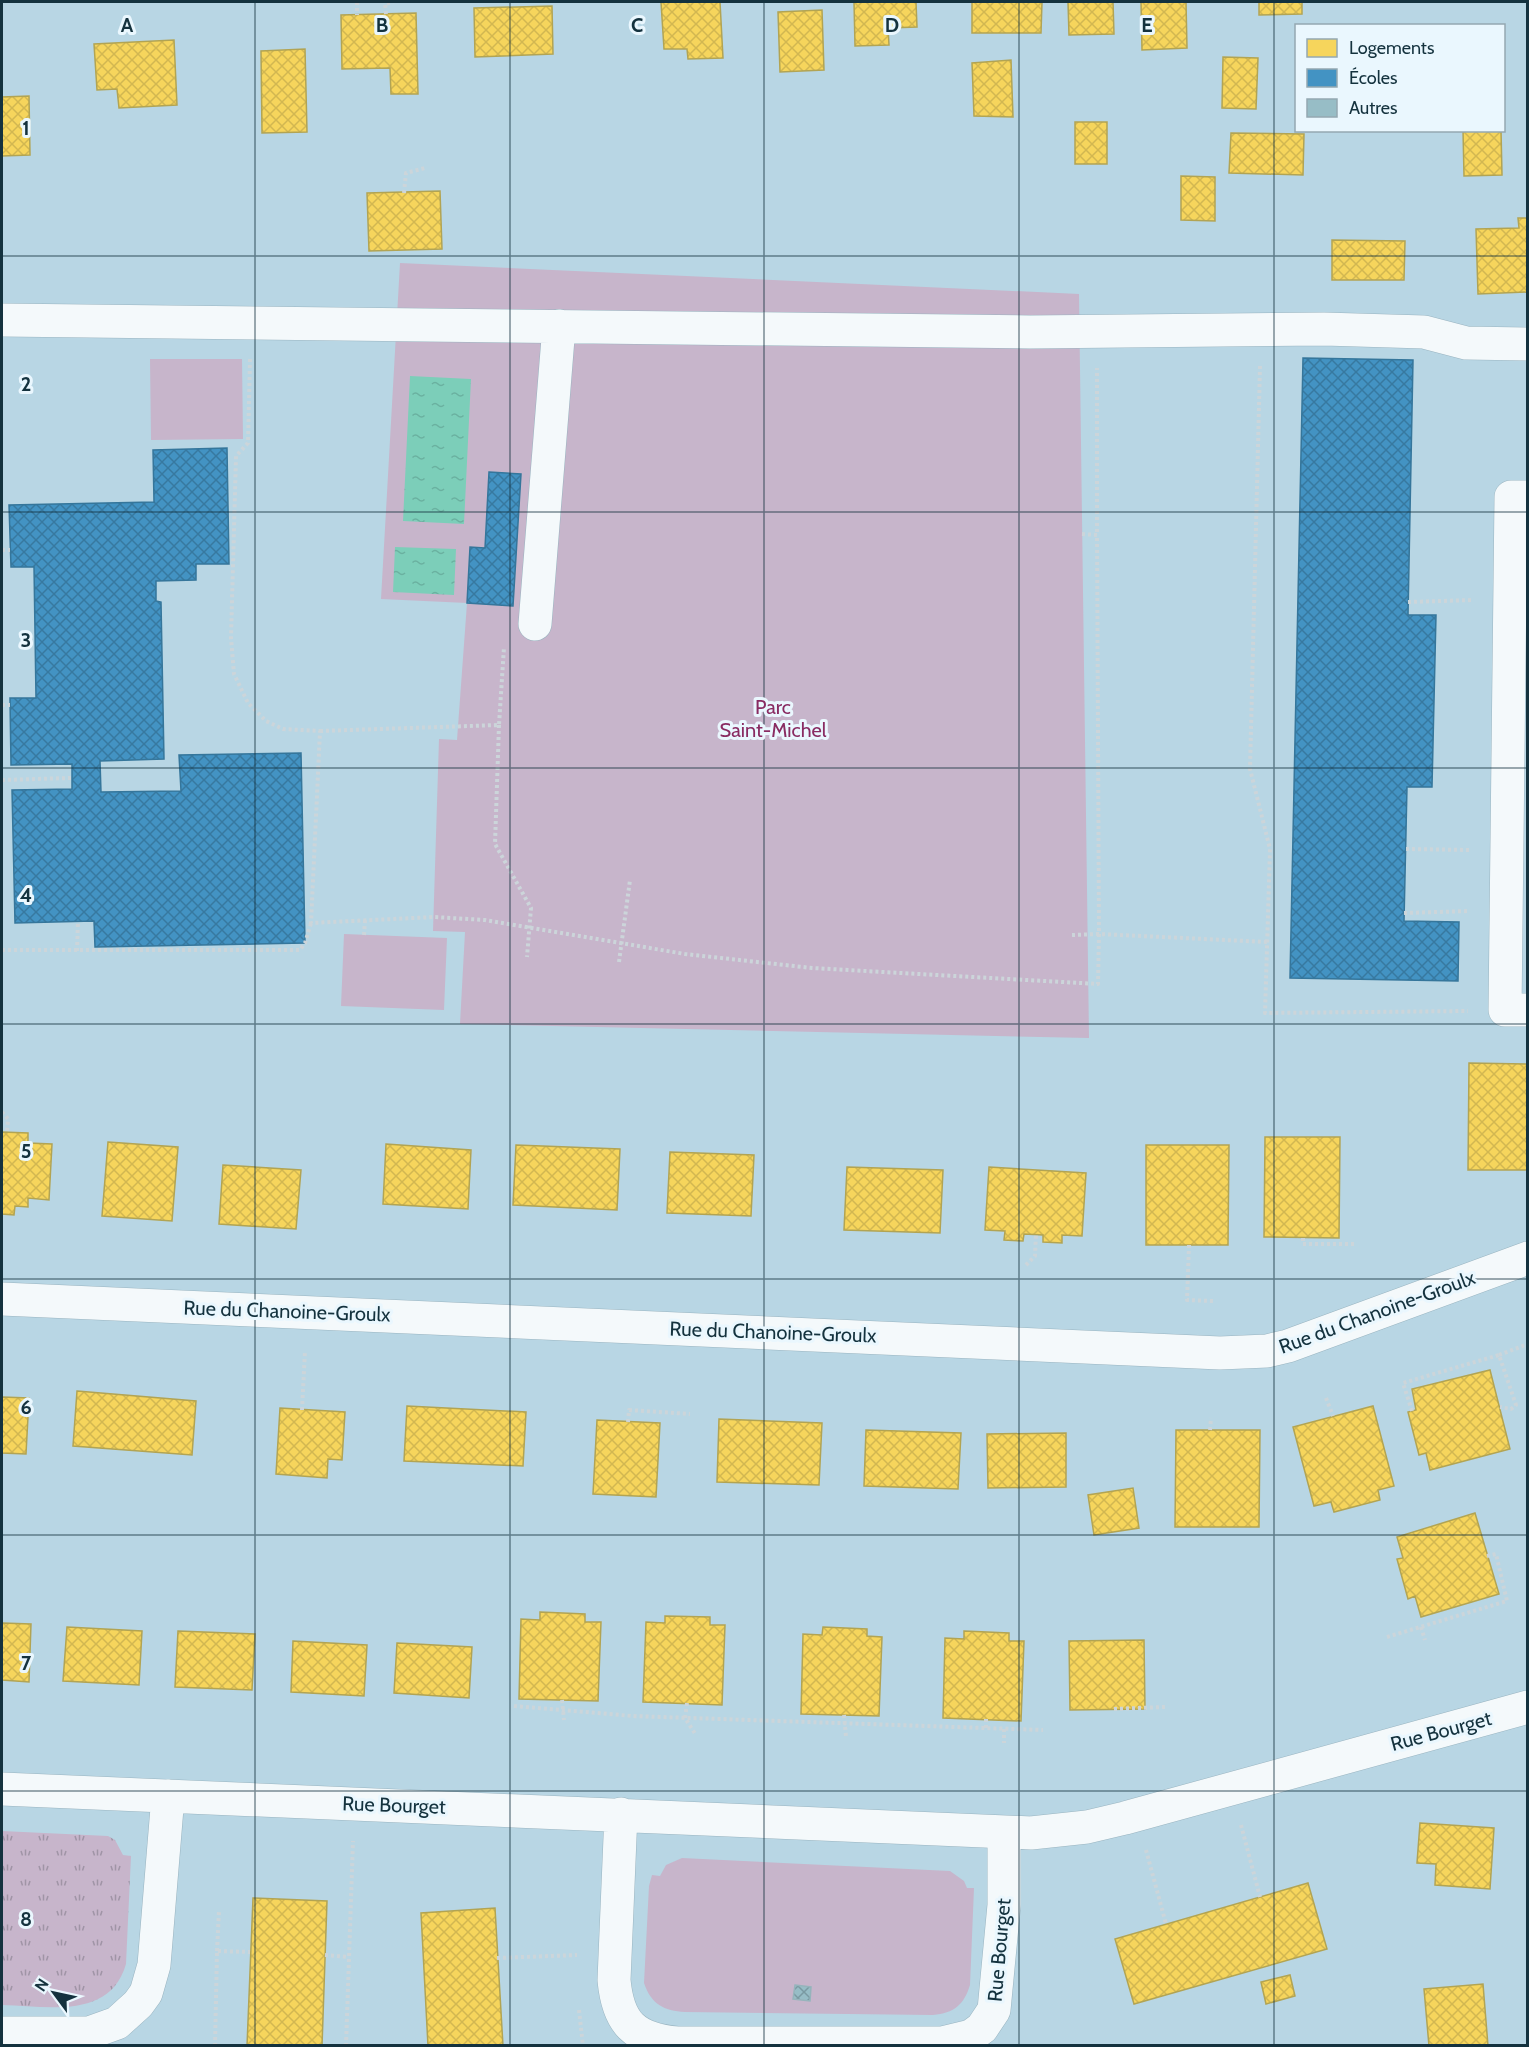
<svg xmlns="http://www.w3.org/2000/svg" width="1529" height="2047" font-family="Cabin,sans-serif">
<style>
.grass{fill:url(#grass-tufts)}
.green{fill:#c7b5cb}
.water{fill:url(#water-ripples)}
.homes{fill:url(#homes-cross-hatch);stroke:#b2a453;stroke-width:1.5}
.schools{fill:url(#schools-cross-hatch);stroke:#35769b;stroke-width:1.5}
.building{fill:url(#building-cross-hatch);stroke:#96b4bc;stroke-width:1.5}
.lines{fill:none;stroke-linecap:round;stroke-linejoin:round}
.minor-casing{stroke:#99b4c0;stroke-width:34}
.path{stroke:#ccd5da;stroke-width:4;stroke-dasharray:3 3;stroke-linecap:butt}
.minor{stroke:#f4f9fb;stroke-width:33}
.grid{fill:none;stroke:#14323e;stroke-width:1.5;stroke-opacity:0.55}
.labels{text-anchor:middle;stroke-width:6;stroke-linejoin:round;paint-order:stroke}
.park-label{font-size:20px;fill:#892b62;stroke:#eaf7fe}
.street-label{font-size:20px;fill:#14323e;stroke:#eaf7fe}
.grid-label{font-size:20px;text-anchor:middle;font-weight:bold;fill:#14323e;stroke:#eaf7fe;stroke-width:6;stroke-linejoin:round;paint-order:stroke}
</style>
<defs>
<pattern id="grass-tufts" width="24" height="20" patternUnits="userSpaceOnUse" patternTransform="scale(1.5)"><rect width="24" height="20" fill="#c7b5cb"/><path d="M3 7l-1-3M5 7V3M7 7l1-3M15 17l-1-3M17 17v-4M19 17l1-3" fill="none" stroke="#a094a6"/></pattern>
<pattern id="water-ripples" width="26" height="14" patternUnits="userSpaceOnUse" patternTransform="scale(1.5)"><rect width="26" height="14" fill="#7cceb9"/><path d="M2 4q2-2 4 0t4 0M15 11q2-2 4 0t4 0" fill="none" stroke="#6ab1a0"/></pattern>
<pattern id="homes-cross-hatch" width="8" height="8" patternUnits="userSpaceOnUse" patternTransform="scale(1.5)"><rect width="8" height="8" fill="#f6d55c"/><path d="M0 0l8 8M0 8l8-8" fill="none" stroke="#d2b751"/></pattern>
<pattern id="schools-cross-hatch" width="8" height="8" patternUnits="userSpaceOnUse" patternTransform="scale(1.5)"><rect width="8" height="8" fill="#4393c3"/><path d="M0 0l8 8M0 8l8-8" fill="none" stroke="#3779a0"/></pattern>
<pattern id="building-cross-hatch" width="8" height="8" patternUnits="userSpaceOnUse" patternTransform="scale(1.5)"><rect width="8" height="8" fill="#97bdc6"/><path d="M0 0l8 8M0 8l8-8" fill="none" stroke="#7a9aa2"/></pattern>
</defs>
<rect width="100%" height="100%" fill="#b8d6e4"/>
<!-- grass -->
<path class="grass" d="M 2,1831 L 108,1836 L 115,1840 L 123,1855 L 131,1856 L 126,1964 C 110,2020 47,2006 2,2005 Z"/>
<!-- green -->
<path class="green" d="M 400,263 L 1079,294 L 1089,1038 L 460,1024 L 465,932 L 433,931 L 439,739 L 457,740 L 467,603 L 381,599 Z
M 150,359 L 242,359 L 243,439 L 151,440 Z
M 344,934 L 447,938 L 444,1010 L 341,1006 Z
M 682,1858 L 950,1871 L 964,1881 L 967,1888 L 974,1888 L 970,1985 C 964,2005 954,2013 933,2015 L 685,2012 C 664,2011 651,2004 644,1983 L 649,1886 L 652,1875 L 660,1876 L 666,1865 Z"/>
<!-- water -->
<path class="water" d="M 410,376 L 471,379 L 464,524 L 403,521 Z
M 395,547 L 456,549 L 454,595 L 393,592 Z"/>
<!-- homes -->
<path class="homes" d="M 661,2 L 720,2 L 723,58 L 688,59 L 687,49 L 664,49 Z
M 854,2 L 916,2 L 917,27 L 888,28 L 889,45 L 855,46 Z
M 972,2 L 1042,2 L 1041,33 L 972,33 Z
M 1068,2 L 1113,2 L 1114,34 L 1069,35 Z
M 1141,2 L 1186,2 L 1187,48 L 1142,50 Z
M 1259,2 L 1302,2 L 1302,14 L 1259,15 Z
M 552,6 L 553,54 L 475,57 L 474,8 Z
M 822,10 L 824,70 L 780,72 L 778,12 Z
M 416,13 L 418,94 L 391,94 L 390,68 L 342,69 L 341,15 Z
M 174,40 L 177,105 L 119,108 L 117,89 L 97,90 L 94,44 Z
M 305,49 L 307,132 L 262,133 L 261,51 Z
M 1223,57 L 1258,58 L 1256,109 L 1222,108 Z
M 1011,60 L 1013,117 L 974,116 L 972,63 Z
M 29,96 L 30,155 L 2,156 L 2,97 Z
M 1075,122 L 1107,122 L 1107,164 L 1075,164 Z
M 1463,130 L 1501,130 L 1502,175 L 1464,176 Z
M 1231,133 L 1304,134 L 1303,175 L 1229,173 Z
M 1181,176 L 1215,177 L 1215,221 L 1181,220 Z
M 440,191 L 442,249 L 369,251 L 367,193 Z
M 1518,218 L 1528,218 L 1528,292 L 1478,294 L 1476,229 L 1519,228 Z
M 1332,240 L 1405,241 L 1404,280 L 1332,280 Z
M 1469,1063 L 1528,1064 L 1528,1170 L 1468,1170 Z
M 2,1132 L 28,1133 L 28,1143 L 52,1144 L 49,1200 L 28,1198 L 28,1207 L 15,1206 L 14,1215 L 2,1214 Z
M 1265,1137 L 1340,1137 L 1339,1238 L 1264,1237 Z
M 108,1142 L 178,1147 L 172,1221 L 102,1216 Z
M 386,1144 L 471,1150 L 468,1209 L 383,1204 Z
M 516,1145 L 620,1149 L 617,1210 L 513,1205 Z
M 1146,1145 L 1229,1145 L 1228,1245 L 1146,1245 Z
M 670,1152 L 754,1155 L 751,1216 L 667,1213 Z
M 223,1165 L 301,1170 L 296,1229 L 219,1224 Z
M 847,1167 L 943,1170 L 940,1233 L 844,1230 Z
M 989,1167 L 1086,1173 L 1082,1236 L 1062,1235 L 1062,1243 L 1043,1242 L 1043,1235 L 1024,1234 L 1023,1241 L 1004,1240 L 1005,1231 L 985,1230 Z
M 1490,1370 L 1510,1449 L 1430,1470 L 1426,1453 L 1419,1455 L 1408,1412 L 1416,1410 L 1412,1389 Z
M 77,1391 L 196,1401 L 192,1455 L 73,1446 Z
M 2,1397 L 29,1398 L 26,1454 L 2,1453 Z
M 407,1406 L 526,1412 L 523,1466 L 404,1461 Z
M 1373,1406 L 1394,1486 L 1378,1490 L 1380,1500 L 1334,1512 L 1331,1502 L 1314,1506 L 1293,1427 Z
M 280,1408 L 345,1412 L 342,1460 L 328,1459 L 327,1478 L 276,1474 Z
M 719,1419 L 822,1423 L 819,1485 L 717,1482 Z
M 597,1420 L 660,1423 L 656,1497 L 593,1494 Z
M 866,1430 L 961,1433 L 958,1489 L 864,1486 Z
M 1176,1430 L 1260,1430 L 1259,1527 L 1175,1527 Z
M 1066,1433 L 1066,1487 L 988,1488 L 987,1434 Z
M 1133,1488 L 1139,1528 L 1094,1535 L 1088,1495 Z
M 1475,1513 L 1499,1594 L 1421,1617 L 1415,1596 L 1408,1599 L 1397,1559 L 1403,1558 L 1397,1537 Z
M 540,1612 L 585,1614 L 585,1622 L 601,1622 L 598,1701 L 519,1699 L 521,1619 L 540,1620 Z
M 665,1616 L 710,1617 L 710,1625 L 725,1625 L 722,1705 L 643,1702 L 646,1622 L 665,1623 Z
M 2,1623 L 31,1624 L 29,1682 L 2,1680 Z
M 67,1627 L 142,1631 L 139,1685 L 63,1681 Z
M 823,1627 L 867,1629 L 867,1636 L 882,1637 L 879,1716 L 801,1714 L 803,1634 L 822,1635 Z
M 178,1631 L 255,1634 L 252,1690 L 175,1687 Z
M 964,1631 L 1009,1633 L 1009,1641 L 1024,1641 L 1021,1721 L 943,1718 L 945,1638 L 964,1639 Z
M 1144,1640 L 1145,1709 L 1070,1710 L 1069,1641 Z
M 293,1641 L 367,1645 L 364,1696 L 291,1692 Z
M 397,1643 L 472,1647 L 469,1698 L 394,1693 Z
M 1420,1823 L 1494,1828 L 1490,1889 L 1435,1885 L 1436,1864 L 1417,1863 Z
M 1308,1883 L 1327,1949 L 1134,2004 L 1115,1939 Z
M 253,1898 L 327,1901 L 322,2046 L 247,2046 Z
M 495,1908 L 503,2046 L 428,2046 L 421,1913 Z
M 1290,1975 L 1295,1996 L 1266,2004 L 1261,1982 Z
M 1483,1984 L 1488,2046 L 1429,2046 L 1424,1989 Z"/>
<!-- schools -->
<path class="schools" d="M 1303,358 L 1413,360 L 1408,615 L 1436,615 L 1432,787 L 1407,787 L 1404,921 L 1459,922 L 1458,981 L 1290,978 Z
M 227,448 L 229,564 L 196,564 L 196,580 L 156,581 L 156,601 L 161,602 L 164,759 L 100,761 L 101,792 L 181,791 L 179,755 L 301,753 L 305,943 L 95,947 L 94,921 L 15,923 L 12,790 L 72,789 L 72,764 L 11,765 L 10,698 L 36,698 L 34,567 L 11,567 L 9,505 L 154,502 L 153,450 Z
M 489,472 L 521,474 L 513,606 L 467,603 L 470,547 L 485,548 Z"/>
<!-- building -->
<path class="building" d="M 795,1985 L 811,1987 L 810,2001 L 793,1999 Z"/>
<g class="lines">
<defs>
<path id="minor" d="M 2,320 L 1030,332 L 1324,329 L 1424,332 L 1466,343 L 1528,344
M 1528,497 L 1511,497 L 1505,1010 L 1528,1010
M 535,624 L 559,326
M 2,1299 L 1220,1353 L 1267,1351 L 1288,1346 L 1528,1258
M 2,1789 L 1031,1833 L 1087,1827 L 1125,1818 L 1528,1707
M 621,1814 L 614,1980 C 618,2023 634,2039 677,2043 L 942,2043 L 971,2036 L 982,2028 L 994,2010 L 1004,1905 L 1004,1832
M 2,2033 L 89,2033 L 117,2023 L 138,2004 L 146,1993 L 154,1965 L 168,1796"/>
</defs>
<!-- minor casing -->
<use href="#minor" class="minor-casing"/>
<!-- path -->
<path class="path" d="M 357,2 L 357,15
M 386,14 L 385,4 L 393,2
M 404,193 L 406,173 L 425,168
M 250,359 L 248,443 L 236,456 L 231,638 L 234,674 L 248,703 L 266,721 L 283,729 L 320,731 L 311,923 L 434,917 L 485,920 L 685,954 L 812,968 L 1098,984 L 1099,934 L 1267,942
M 1260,366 L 1250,769 L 1270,849 L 1265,1013 L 1468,1011
M 1082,534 L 1097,535 L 1097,368
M 2,550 L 10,550
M 1408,602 L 1473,600
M 2,705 L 10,705
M 499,725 L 495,844 L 531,908 L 527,957
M 320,731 L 499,725 L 504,647
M 2,780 L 71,778
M 1406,849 L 1471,850
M 1404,913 L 1470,911
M 364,935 L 365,920
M 1072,935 L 1099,934 L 1097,535
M 2,950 L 300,950 L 305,943 L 311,923
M 77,951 L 78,921
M 619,962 L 630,880
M 2,1112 L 8,1119 L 7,1132
M 1303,1238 L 1303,1244 L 1355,1244
M 1189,1245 L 1187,1300 L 1213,1301
M 1026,1265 L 1035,1256 L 1036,1235
M 1499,1355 L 1528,1344
M 1326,1398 L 1333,1416
M 302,1410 L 305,1351
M 1412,1411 L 1403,1383 L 1499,1355 L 1516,1405 L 1511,1409 L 1500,1407
M 628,1422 L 629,1410 L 690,1414
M 1210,1430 L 1211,1418
M 1421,1627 L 1425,1640
M 1387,1637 L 1507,1601 L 1496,1554 L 1487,1556
M 562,1700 L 564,1720
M 687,1703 L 685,1718 L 696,1735
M 514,1706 L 632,1716 L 1043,1730
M 1114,1709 L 1165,1707
M 844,1715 L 846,1737
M 986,1719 L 986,1728
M 1004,1729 L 1004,1743
M 1241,1825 L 1260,1897
M 1146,1850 L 1166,1924
M 217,1951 L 219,1911
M 325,1955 L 349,1957
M 497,1958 L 577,1955
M 579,2010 L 583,2046
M 215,2046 L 217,1951 L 250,1952
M 346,2046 L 353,1841"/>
<!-- minor -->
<use href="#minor" class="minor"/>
</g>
<!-- grid -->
<path class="grid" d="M 255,2 L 255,2046M 510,2 L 510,2046M 764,2 L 764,2046M 1019,2 L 1019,2046M 1274,2 L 1274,2046M 2,256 L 1528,256M 2,512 L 1528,512M 2,768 L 1528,768M 2,1024 L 1528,1024M 2,1279 L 1528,1279M 2,1535 L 1528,1535M 2,1791 L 1528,1791"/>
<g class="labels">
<!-- park labels -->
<g class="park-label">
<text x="773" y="714">Parc<tspan x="773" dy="23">Saint-Michel</tspan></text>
</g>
<!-- street labels -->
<g class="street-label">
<text transform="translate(287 1311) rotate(2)" y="7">Rue du Chanoine-Groulx</text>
<text transform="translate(1377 1312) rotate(-20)" y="7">Rue du Chanoine-Groulx</text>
<text transform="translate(773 1332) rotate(2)" y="7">Rue du Chanoine-Groulx</text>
<text transform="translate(1441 1731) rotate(-15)" y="7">Rue Bourget</text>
<text transform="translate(394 1805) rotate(2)" y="7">Rue Bourget</text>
<text transform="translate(999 1950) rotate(-85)" y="7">Rue Bourget</text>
</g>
</g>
<g class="grid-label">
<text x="127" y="32">A</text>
<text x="382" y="32">B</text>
<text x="637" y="32">C</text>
<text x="892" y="32">D</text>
<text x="1147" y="32">E</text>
<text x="26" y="135">1</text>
<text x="26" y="391">2</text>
<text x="26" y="647">3</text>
<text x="26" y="902">4</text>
<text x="26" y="1158">5</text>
<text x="26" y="1414">6</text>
<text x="26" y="1670">7</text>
<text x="26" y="1926">8</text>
</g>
<!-- border -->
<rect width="1529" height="2047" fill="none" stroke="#14323e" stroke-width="6"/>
<!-- legend -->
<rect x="1295" y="24" width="210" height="108" fill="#eaf7fe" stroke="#94a8b1" stroke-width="1.5"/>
<rect x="1307" y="39" width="30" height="18" fill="#f6d55c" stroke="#94a8b1" stroke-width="1.5"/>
<text x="1349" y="54" font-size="18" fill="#14323e">Logements</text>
<rect x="1307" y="69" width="30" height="18" fill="#4393c3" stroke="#94a8b1" stroke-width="1.5"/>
<text x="1349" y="84" font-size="18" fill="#14323e">Écoles</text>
<rect x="1307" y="99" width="30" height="18" fill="#97bdc6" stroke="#94a8b1" stroke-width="1.5"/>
<text x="1349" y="114" font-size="18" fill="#14323e">Autres</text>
<!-- north arrow -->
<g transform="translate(54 1993) rotate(303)" stroke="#eaf7fe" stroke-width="4.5" paint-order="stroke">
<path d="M0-4.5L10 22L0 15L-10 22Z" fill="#14323e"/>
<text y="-9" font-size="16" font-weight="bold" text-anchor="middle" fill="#14323e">N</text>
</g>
</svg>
